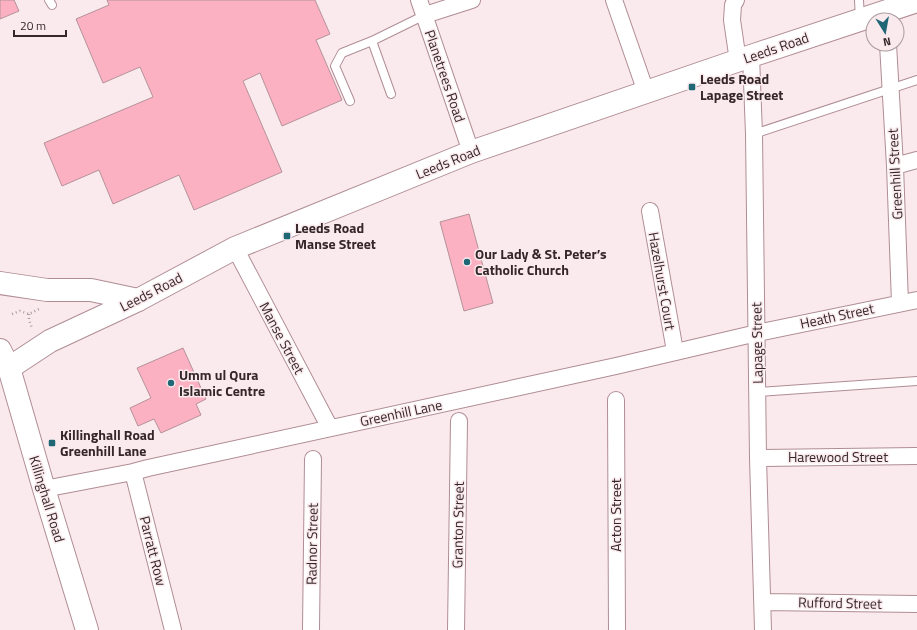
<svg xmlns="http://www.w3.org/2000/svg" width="917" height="630" font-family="'Titillium Web',sans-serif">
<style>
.building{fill:#fbb1c2;stroke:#b59299}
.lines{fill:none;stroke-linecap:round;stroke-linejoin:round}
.lane-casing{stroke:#b08d95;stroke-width:10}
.street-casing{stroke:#b08d95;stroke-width:18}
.primary-casing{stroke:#b08d95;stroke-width:24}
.highway-casing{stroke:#b08d95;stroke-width:24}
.path{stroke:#aa9b9e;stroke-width:2.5;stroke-dasharray:1 3;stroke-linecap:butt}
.lane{stroke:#fff;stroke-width:8}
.street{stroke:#fff;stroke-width:16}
.primary{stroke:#fff;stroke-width:22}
.highway{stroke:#fff;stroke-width:22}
.poi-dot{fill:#206776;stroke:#faeaed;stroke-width:1.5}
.labels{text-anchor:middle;stroke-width:3;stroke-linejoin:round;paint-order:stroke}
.street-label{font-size:14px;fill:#342629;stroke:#faeaed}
.poi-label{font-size:14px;font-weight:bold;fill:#342629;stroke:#faeaed;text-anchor:start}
</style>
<rect width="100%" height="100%" fill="#faeaed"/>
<!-- building -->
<path class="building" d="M 0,0 L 14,0 L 19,11 L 0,19 Z
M 107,0 L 315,0 L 330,34 L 316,40 L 342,100 L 282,126 L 260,73 L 243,81 L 282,172 L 194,210 L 179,175 L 113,204 L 99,170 L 62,186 L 44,143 L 153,97 L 140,67 L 103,83 L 76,19 L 109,5 Z
M 469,214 L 493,303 L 464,311 L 440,222 Z
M 183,348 L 206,399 L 196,404 L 201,415 L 161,433 L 154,419 L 138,426 L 130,408 L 151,398 L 137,368 Z"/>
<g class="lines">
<defs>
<path id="lane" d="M 49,0 L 52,5
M 859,0 L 860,19
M 372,41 L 391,94
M 350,101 L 335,66 L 342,53 L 372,41 L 425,15
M 754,134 L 917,80
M 758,392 L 917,381"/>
<path id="street" d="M 419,0 L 471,152
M 614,0 L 646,92
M 736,0 L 733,5 L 732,20 L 738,61
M 425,15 L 472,0
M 888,44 L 895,166 L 900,303
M 751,56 L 754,134 L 758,458 L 763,630
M 895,166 L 917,160
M 650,211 L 675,351
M 235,248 L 330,428
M 616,400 L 617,630
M 758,458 L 917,456
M 133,472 L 173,630
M 44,489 L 133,472 L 148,468 L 616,366 L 757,333 L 917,300
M 763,602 L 917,604
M 311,630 L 313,459
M 456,630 L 459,421"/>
<path id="primary" d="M 9,368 L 50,341 L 138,300 L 235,248 L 471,152 L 751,56 L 917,1"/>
<path id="highway" d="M 0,283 L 47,290 L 91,290 L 138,300
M 0,350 L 9,368 L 44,489 L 87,630"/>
</defs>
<!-- lane casing -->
<use href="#lane" class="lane-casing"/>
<!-- street casing -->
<use href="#street" class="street-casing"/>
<!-- primary casing -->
<use href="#primary" class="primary-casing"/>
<!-- highway casing -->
<use href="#highway" class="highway-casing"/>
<!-- path -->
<path class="path" d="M 12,314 L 20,311 L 29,314 L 39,309
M 29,314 L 29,320 L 32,328"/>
<!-- lane -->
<use href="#lane" class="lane"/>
<!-- street -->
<use href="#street" class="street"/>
<!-- primary -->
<use href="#primary" class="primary"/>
<!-- highway -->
<use href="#highway" class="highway"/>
</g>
<!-- markers -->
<g class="poi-dot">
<rect x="688" y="83" width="8" height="8" rx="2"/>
<rect x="283" y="232" width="8" height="8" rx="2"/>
<circle cx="467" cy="262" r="4"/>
<circle cx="171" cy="383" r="4"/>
<rect x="48" y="439" width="8" height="8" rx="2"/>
</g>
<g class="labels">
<!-- street labels -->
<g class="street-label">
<text transform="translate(776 48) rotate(-19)" y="5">Leeds Road</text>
<text transform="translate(445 76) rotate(71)" y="5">Planetrees Road</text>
<text transform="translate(448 162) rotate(-22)" y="5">Leeds Road</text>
<text transform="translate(895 174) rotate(-93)" y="5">Greenhill Street</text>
<text transform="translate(662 281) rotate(80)" y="5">Hazelhurst Court</text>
<text transform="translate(151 292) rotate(-27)" y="5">Leeds Road</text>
<text transform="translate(837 316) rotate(-12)" y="5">Heath Street</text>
<text transform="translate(282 338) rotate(62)" y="5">Manse Street</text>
<text transform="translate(757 343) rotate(-91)" y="5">Lapage Street</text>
<text transform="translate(401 413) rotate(-12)" y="5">Greenhill Lane</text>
<text x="838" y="462">Harewood Street</text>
<text transform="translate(47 499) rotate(73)" y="5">Killinghall Road</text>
<text transform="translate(616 515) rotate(-90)" y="5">Acton Street</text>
<text transform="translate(458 525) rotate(-89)" y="5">Granton Street</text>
<text transform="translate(312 544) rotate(-89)" y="5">Radnor Street</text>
<text transform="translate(153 551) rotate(76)" y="5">Parratt Row</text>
<text transform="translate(840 603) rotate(1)" y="5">Rufford Street</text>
</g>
<!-- poi labels -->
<g class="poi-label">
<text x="700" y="84">Leeds Road<tspan x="700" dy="16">Lapage Street</tspan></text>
<text x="295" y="233">Leeds Road<tspan x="295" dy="16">Manse Street</tspan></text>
<text x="475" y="259">Our Lady &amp; St. Peter’s<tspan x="475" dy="16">Catholic Church</tspan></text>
<text x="179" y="380">Umm ul Qura<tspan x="179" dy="16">Islamic Centre</tspan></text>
<text x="60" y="440">Killinghall Road<tspan x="60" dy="16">Greenhill Lane</tspan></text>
</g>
</g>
<!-- north arrow -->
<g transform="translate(885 32) rotate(169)"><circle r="19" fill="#faeaed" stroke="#ab9c9f"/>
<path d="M0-3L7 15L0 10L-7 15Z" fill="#206776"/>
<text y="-6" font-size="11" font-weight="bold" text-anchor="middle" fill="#342629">N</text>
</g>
<!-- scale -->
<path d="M14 30v6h52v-6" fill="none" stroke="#342629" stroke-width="2"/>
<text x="20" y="30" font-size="12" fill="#342629" stroke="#faeaed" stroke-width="3" paint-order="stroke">20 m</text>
</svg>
